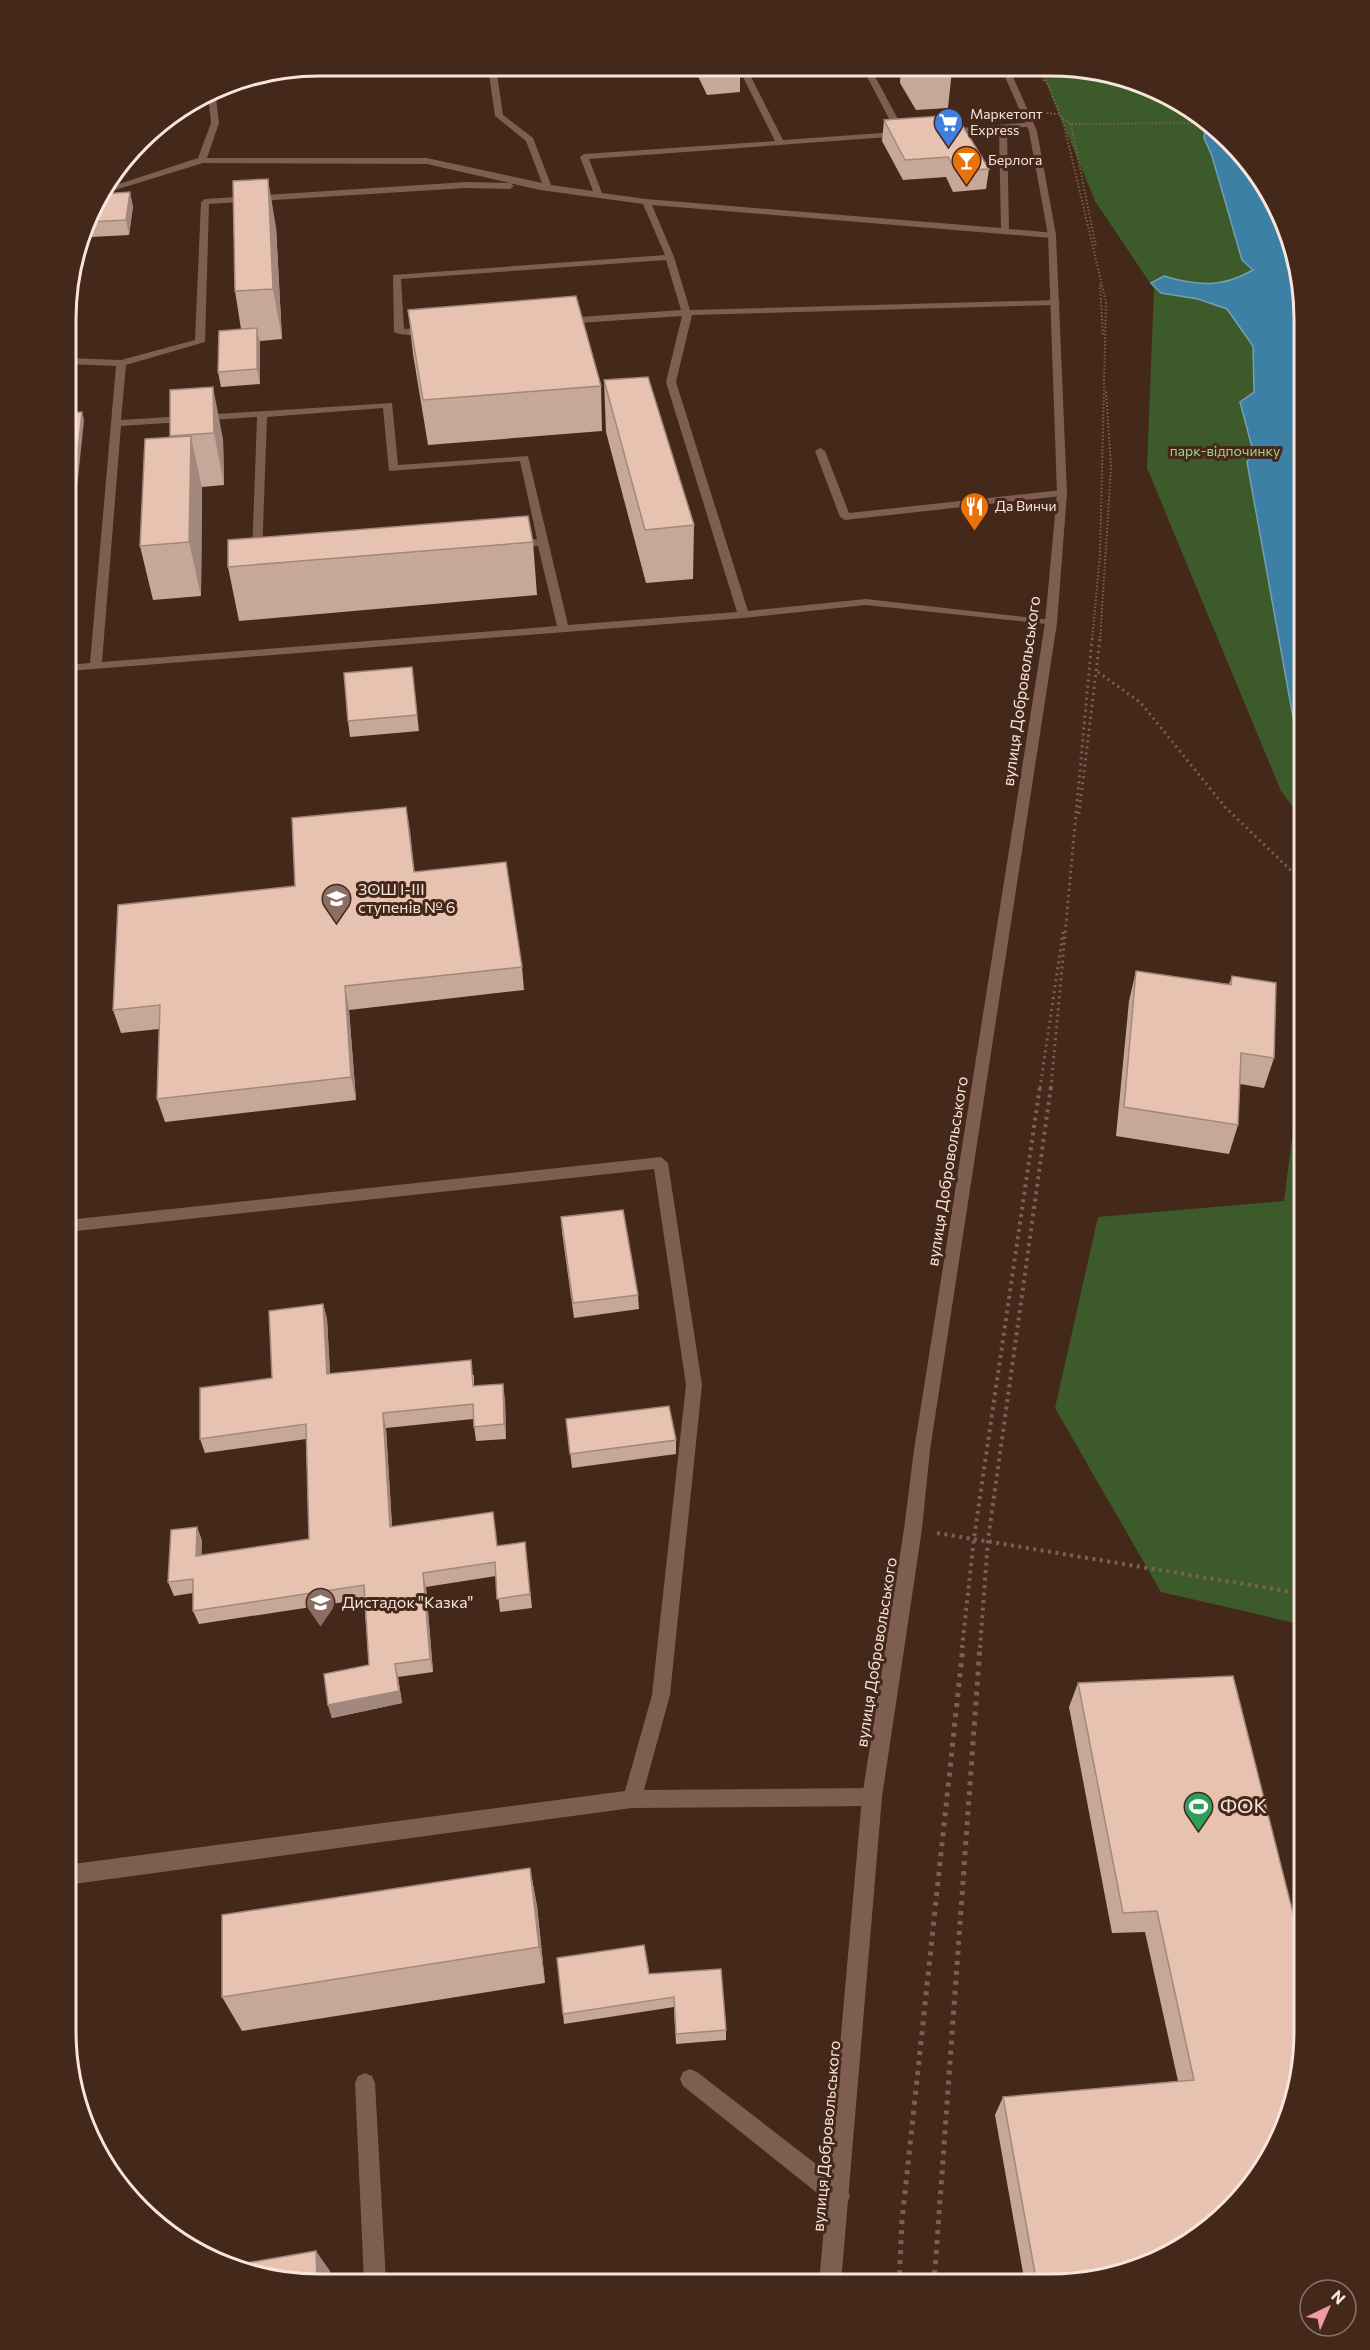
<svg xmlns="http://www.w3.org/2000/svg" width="1370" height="2350" font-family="Commissioner,sans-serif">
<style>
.green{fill:#3d5a2b}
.water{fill:#3d80a5;stroke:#759eb5;stroke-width:1.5}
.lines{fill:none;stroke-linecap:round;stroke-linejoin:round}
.path-far3{stroke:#7a6154;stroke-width:2;stroke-dasharray:1.5 2;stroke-linecap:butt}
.path-far2{stroke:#7a6154;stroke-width:3;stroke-dasharray:2 4;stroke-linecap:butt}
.path-far1{stroke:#7a6154;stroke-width:4;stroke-dasharray:3 4.5;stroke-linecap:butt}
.path{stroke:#7a6154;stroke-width:5;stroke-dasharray:4 6;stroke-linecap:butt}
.lane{fill:#7e5e4f;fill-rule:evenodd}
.street{fill:#7e5e4f;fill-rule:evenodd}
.wall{fill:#c7a798}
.shaded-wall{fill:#a2887c}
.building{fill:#e7c2b1;stroke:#a2887c;stroke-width:1.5}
.labels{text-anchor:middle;stroke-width:6;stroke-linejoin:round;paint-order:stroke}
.far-poi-label{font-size:14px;fill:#f7e4db;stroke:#44281a;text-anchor:start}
.far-park-label{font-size:14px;fill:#a0d384;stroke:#44281a}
.street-label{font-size:16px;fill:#f7e4db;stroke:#44281a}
.poi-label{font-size:16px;fill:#f7e4db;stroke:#44281a;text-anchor:start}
.near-poi-label{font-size:20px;fill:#f7e4db;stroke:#44281a;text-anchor:start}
.rim{fill:none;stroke:#f7e4db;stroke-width:3}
</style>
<rect width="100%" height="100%" fill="#44281a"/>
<!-- green -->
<path class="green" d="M 1041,70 L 1099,71 L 1162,92 L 1217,129 L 1261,179 L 1290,238 L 1304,320 L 1304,821 L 1281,791 L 1147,468 L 1154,289 L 1095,201 Z
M 1304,1044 L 1304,1625 L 1161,1592 L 1055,1408 L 1098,1217 L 1284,1201 Z"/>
<!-- water -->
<path class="water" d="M 1206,121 C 1248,150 1286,211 1294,261 L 1287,267 L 1297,279 L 1304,320 L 1304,778 L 1247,462 L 1253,451 L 1240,402 L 1254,392 L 1253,346 L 1227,309 L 1198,299 L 1161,293 L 1151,283 L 1164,276 C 1197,286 1222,288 1253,270 L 1242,260 L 1212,156 L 1204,138 Z"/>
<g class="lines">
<!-- path-far3 -->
<path class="path-far3" d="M 1039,70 L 1045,83
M 1042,70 L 1064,125 L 1106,302 L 1100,555 L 1092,641
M 1047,113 L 1058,114 L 1071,124 L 1208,123
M 1071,124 L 1096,247
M 1100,284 L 1103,336
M 1100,641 L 1111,467 L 1106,391"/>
<!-- path-far2 -->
<path class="path-far2" d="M 1098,672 L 1141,703 L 1225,807 L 1304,883
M 1079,814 L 1100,639
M 1040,1088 L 1063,932
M 1051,1088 L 1092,639"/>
<!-- path-far1 -->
<path class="path-far1" d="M 937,1533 L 1304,1594
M 962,1648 L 974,1538 L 1040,1086
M 980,1648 L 988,1540 L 1051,1086"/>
<!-- path -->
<path class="path" d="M 899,2284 L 902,2221 L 963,1646
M 934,2284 L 980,1646"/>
<!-- lane -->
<path class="lane" d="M 488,67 L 496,67 L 503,115 L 533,138 L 551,185 L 593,191 L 580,157 L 584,154 L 775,141 L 739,69 L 747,69 L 783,140 L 896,132 L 863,69 L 871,69 L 906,134 L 902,136 L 589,159 L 602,193 L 646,199 L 1001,228 L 999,130 L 947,133 L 943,131 L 947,129 L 1033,122 L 1033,126 L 1007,129 L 1009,229 L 1055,233 L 1055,237 L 1052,238 L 652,205 L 674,257 L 690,310 L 1058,300 L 1060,302 L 1055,305 L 692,315 L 676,382 L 748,611 L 866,599 L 1051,620 L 1055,621 L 1055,625 L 866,605 L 744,618 L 68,671 L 68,665 L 90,663 L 116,366 L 68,364 L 68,358 L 121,360 L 195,340 L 201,202 L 205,199 L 466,182 L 510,183 L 514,186 L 510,189 L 466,188 L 209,204 L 205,342 L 126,365 L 121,420 L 392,403 L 398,465 L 528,456 L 568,625 L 737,612 L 666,382 L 682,316 L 564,324 L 559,321 L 564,318 L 681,310 L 666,260 L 401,279 L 404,329 L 429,327 L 434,330 C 426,335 402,337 394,332 L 393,275 L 665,255 L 643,204 L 540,190 L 427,164 L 203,163 L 102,194 L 107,188 L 198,158 L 211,123 L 208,94 L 215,90 L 219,123 L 207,158 L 427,158 L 542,183 L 526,141 L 495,116 ZM 383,408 L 389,471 L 520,461 L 537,539 L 514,542 L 509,545 L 514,548 L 538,546 L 557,626 L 102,662 L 121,426 L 257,417 L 252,556 L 257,559 L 262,556 L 267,417 Z
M 820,448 L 825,451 L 849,513 L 1062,490 L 1067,493 L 1062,496 L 845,520 L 840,517 L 815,451 Z
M 661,1157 L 668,1163 L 702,1385 L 670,1695 L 644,1790 L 872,1788 L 879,1790 L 882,1797 L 879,1804 L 872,1806 L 632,1808 L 66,1885 L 66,1865 L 625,1791 L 652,1695 L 686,1385 L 654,1169 L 67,1232 L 67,1220 Z
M 690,2069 L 697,2072 L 847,2188 L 850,2196 L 847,2204 L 839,2207 L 831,2204 L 683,2086 L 680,2079 L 683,2072 Z
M 365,2073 L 372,2076 L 375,2083 L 386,2282 L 364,2282 L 355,2083 L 358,2076 Z"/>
<!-- street -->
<path class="street" d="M 1002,70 L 1010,70 L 1037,131 L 1056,235 L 1067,493 L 1057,623 L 930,1450 L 922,1529 L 882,1797 L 841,2283 L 819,2283 L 862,1797 L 904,1529 L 914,1450 L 1045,623 L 1057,493 L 1048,235 L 1029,131 Z"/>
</g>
<!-- wall -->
<path class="wall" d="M 694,68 L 740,69 L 740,92 L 707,95 Z
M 901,70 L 952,70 L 948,108 L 916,110 L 900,83 Z
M 884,120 L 989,169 L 986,189 L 953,192 L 946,177 L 903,180 L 882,141 Z
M 133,206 L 129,235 L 91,237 L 88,223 L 92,207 Z
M 276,227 L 282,339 L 260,341 L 260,384 L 221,387 L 218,372 L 241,329 L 235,291 Z
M 408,310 L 601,386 L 602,431 L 428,445 L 413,354 Z
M 604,380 L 694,525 L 693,579 L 646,583 L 606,432 Z
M 170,390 L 223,439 L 224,485 L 202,487 L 201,596 L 153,600 L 140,546 L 170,437 Z
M 533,542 L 537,595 L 239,621 L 228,567 Z
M 412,667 L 419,731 L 350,737 L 348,721 Z
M 406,807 L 414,872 L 522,967 L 524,990 L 349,1010 L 356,1100 L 165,1122 L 157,1099 L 159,1029 L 121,1033 L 113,1010 L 295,886 Z
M 1136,971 L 1229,984 L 1232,976 L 1274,1058 L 1264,1088 L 1240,1084 L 1238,1125 L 1229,1154 L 1116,1136 L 1129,1001 Z
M 561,1217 L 638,1295 L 639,1309 L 574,1318 L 562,1232 Z
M 323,1304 L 327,1319 L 330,1374 L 474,1375 L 474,1386 L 505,1399 L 506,1439 L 476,1441 L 473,1419 L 386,1428 L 392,1527 L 497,1546 L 525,1542 L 532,1608 L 500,1612 L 496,1576 L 426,1587 L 433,1672 L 398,1677 L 402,1703 L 332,1718 L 328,1705 L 369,1665 L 364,1599 L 199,1624 L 193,1611 L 193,1593 L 174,1596 L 168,1582 L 197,1527 L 202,1541 L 201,1556 L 309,1539 L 306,1439 L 205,1453 L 200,1439 L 272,1378 Z
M 566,1419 L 676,1440 L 676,1454 L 572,1468 Z
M 1078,1683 L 1303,2047 L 1285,2127 L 1050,2284 L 1025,2284 L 995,2115 L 1003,2097 L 1178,2081 L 1145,1932 L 1112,1933 L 1069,1707 Z
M 530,1868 L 537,1906 L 545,1983 L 242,2031 L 222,1997 Z
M 649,1974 L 726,2030 L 726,2040 L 676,2044 L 674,2007 L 564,2024 L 563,2014 Z"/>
<!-- shaded-wall -->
<path class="shaded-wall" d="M 268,179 L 276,227 L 282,339 L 273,289 Z
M 130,192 L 133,206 L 129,235 L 126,220 Z
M 257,328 L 260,343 L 260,384 L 257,369 Z
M 213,387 L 223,439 L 224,485 L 214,433 Z
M 82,412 L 84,420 L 68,576 L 68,548 Z
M 191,436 L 202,488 L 201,596 L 189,542 Z
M 406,807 L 410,830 L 417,895 L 414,872 Z
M 345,986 L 349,1010 L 356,1100 L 351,1077 Z
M 323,1304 L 327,1319 L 331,1389 L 327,1374 Z
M 503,1384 L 505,1399 L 506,1439 L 504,1424 Z
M 383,1413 L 386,1428 L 393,1541 L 390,1527 Z
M 197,1527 L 202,1541 L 201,1570 L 196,1556 Z
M 423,1573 L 426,1587 L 433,1672 L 430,1659 Z
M 395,1664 L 398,1677 L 402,1703 L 332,1718 L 328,1705 Z
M 530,1868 L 537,1906 L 545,1983 L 539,1947 Z
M 316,2251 L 330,2271 L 330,2282 L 317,2282 Z"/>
<!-- building -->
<path class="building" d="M 956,115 L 989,169 L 956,171 L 948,157 L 905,160 L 884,120 Z
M 268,179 L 273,289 L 235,291 L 233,181 Z
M 130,192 L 126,220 L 88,222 L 92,207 L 103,194 Z
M 576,296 L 601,386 L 423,400 L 408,310 Z
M 257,328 L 257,369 L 218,372 L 219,331 Z
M 648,377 L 694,525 L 645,530 L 604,380 Z
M 213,387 L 214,433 L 170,436 L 170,390 Z
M 82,412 L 68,548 L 68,413 Z
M 191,436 L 189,542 L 140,546 L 145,439 Z
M 528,516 L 533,542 L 228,567 L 228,540 Z
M 412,667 L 417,715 L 348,721 L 344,673 Z
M 406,807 L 414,872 L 506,862 L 522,967 L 345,986 L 351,1077 L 157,1099 L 160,1005 L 113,1010 L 118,905 L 295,886 L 292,818 Z
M 1136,971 L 1231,985 L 1232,976 L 1276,983 L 1274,1058 L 1241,1053 L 1238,1125 L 1124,1107 Z
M 623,1210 L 638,1295 L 573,1303 L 561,1217 Z
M 323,1304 L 327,1374 L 471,1360 L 473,1386 L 503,1384 L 504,1424 L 474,1427 L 473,1404 L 383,1413 L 390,1527 L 493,1512 L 497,1546 L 525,1542 L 530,1594 L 497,1599 L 495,1562 L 423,1573 L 430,1659 L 395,1664 L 399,1691 L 328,1705 L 324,1674 L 369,1665 L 364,1585 L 193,1611 L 193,1579 L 168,1582 L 171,1530 L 197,1527 L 196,1556 L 309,1539 L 306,1424 L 200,1439 L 200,1388 L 272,1378 L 269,1311 Z
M 669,1406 L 676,1440 L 570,1454 L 566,1419 Z
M 1233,1676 L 1297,1929 L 1303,1928 L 1303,2047 L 1300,2063 L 1292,2064 L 1296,2078 L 1285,2127 L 1251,2185 L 1191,2241 L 1132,2270 L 1050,2284 L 1037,2284 L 1003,2097 L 1194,2080 L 1157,1911 L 1123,1913 L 1078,1683 Z
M 530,1868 L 539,1947 L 222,1997 L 222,1915 Z
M 644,1945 L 649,1974 L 721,1969 L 726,2030 L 676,2034 L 674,1997 L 563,2014 L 557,1958 Z
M 316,2251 L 317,2282 L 286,2282 L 229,2266 Z"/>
<!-- icons -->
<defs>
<symbol id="supermarket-pin" viewBox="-11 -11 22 30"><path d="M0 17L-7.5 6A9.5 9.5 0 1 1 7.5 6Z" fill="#3f7fe0" stroke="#44281a"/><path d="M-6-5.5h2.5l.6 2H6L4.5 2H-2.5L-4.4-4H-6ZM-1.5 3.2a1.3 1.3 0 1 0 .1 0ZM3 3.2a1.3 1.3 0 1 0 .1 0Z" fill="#fff"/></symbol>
<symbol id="bar-pin" viewBox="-11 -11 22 30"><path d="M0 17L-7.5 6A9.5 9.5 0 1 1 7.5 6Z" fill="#e8710a" stroke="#44281a"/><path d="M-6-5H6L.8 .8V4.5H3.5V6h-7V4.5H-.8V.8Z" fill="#fff"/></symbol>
<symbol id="restaurant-pin" viewBox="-11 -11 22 30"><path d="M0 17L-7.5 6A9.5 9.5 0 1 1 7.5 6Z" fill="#e8710a" stroke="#44281a"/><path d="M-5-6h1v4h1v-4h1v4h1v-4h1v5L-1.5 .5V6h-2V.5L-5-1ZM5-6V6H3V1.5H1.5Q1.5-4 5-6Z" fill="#fff"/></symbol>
<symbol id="school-pin" viewBox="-11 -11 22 30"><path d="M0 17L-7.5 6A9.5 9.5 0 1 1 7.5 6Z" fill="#8d6e63" stroke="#44281a"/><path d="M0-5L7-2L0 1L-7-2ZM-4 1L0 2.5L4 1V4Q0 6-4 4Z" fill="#fff"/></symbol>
<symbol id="stadium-pin" viewBox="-11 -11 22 30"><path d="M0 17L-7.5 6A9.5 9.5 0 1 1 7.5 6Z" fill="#2e9e5b" stroke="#44281a"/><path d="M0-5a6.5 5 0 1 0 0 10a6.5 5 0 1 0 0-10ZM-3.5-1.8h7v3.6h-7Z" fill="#fff"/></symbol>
</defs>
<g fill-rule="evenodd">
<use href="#supermarket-pin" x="932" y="106" width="33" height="45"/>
<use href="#bar-pin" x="950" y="144" width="33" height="45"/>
<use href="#restaurant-pin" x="958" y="490" width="33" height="45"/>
<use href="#school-pin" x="320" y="882" width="33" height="45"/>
<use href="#school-pin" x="304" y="1586" width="33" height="45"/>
<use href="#stadium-pin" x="1182" y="1790" width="33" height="45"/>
</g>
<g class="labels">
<!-- far-poi labels -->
<g class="far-poi-label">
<text x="970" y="119">Маркетопт<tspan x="970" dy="16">Express</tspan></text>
<text x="988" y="165">Берлога</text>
<text x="995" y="511">Да Винчи</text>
</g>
<!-- far-park labels -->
<g class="far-park-label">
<text x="1225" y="456">парк-відпочинку</text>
</g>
<!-- street labels -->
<g class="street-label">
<text transform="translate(1021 691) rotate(-82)" y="6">вулиця Добровольського</text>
<text transform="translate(947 1171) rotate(-81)" y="6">вулиця Добровольського</text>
<text transform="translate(876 1652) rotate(-81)" y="6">вулиця Добровольського</text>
<text transform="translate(826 2136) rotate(-85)" y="6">вулиця Добровольського</text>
</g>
<!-- poi labels -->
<g class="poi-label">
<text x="358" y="895">ЗОШ І-ІІІ<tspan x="358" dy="18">ступенів № 6</tspan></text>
<text x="342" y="1608">Дистадок "Казка"</text>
</g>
<!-- near-poi labels -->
<g class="near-poi-label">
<text x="1220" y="1813">ФОК</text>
</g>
</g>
<!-- crop -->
<path d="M0 0H1370V2350H0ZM319 76H1051A243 243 0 0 1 1294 319V2031A243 243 0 0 1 1051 2274H319A243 243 0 0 1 76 2031V319A243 243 0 0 1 319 76Z" fill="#44281a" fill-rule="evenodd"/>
<path class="rim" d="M319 76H1051A243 243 0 0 1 1294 319V2031A243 243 0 0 1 1051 2274H319A243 243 0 0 1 76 2031V319A243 243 0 0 1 319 76Z"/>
<!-- north arrow -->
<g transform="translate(1328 2308) rotate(44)"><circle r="28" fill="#44281a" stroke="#8c7367" stroke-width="1.5"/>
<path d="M0-4.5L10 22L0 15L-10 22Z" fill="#f49aa3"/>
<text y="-9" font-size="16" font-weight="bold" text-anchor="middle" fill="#f7e4db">N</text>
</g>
</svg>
